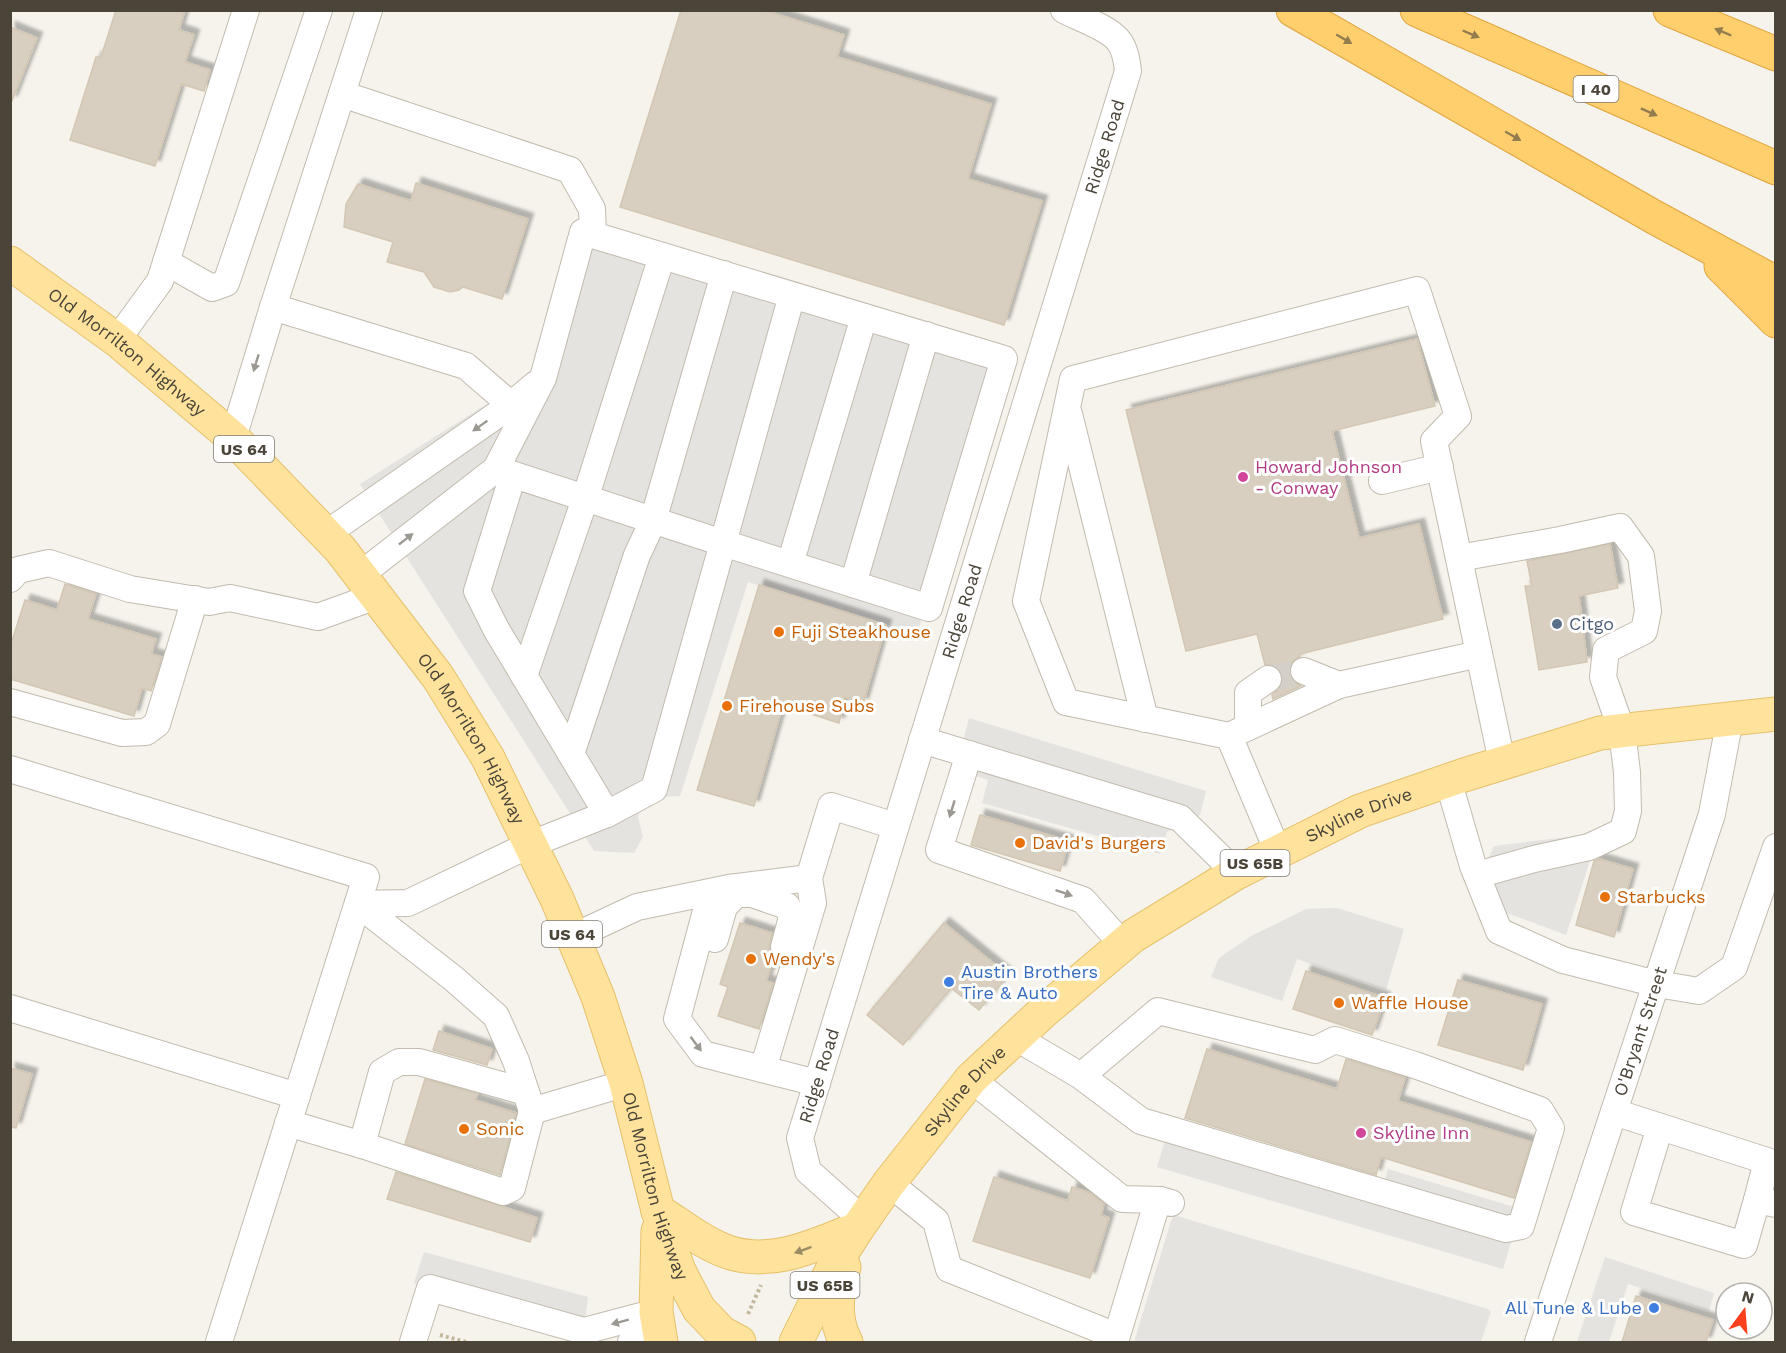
<svg xmlns="http://www.w3.org/2000/svg" width="1786" height="1353" font-family="'Work Sans',sans-serif">
<style>
.parking{fill:#e5e3e0}
.building{fill:#d8cfc1;stroke:#d3c7b4;stroke-width:1.5;filter:url(#shadow)}
.lines{fill:none;stroke-linecap:round;stroke-linejoin:round}
.minor-tunnel{stroke:#d4d0c8;stroke-width:26;stroke-dasharray:26 13;stroke-linecap:butt}
.minor-casing{stroke:#c2bbae;stroke-width:28}
.major-casing{stroke:#e6c16a;stroke-width:35}
.highway-casing{stroke:#e0a43c;stroke-width:35}
.path{stroke:#c4b79f;stroke-width:4;stroke-dasharray:3 3;stroke-linecap:butt}
.minor{stroke:#fff;stroke-width:26}
.major{stroke:#ffe39c;stroke-width:33}
.highway{stroke:#ffcf6e;stroke-width:33}
.oneway{fill:#937c4e}
.oneway2{fill:#9c9892}
.oneway3{fill:#9c8c66}
.hotel-dot{fill:#d1479c;stroke:#fff;stroke-width:2}
.service-dot{fill:#5c6f8a;stroke:#fff;stroke-width:2}
.food-dot{fill:#e8710a;stroke:#fff;stroke-width:2}
.shop-dot{fill:#3f7fe0;stroke:#fff;stroke-width:2}
.labels{text-anchor:middle;stroke-width:6;stroke-linejoin:round;paint-order:stroke}
.shield{fill:#fff;stroke:#817c74;stroke-width:1.5}
.shield-label{font-size:16px;font-weight:bold;fill:#4b4439}
.street-label{font-size:18px;fill:#4b4439;stroke:#fff}
.hotel-label{font-size:18px;fill:#b23c85;stroke:#fff;text-anchor:start}
.service-label{font-size:18px;fill:#4e5e75;stroke:#fff;text-anchor:start}
.food-label{font-size:18px;fill:#c56008;stroke:#fff;text-anchor:start}
.shop-label{font-size:18px;fill:#366cbe;stroke:#fff;text-anchor:start}
</style>
<defs>
<filter id="shadow"><feDropShadow dx="5.5" dy="-5.5" stdDeviation="1.5" flood-color="#0004"/></filter>
</defs>
<rect width="100%" height="100%" fill="#f6f3ec"/>
<!-- parking -->
<path class="parking" d="M 577,224 L 1003,356 L 917,634 L 748,582 L 680,796 L 643,798 L 638,817 L 643,837 L 634,853 L 594,851 L 360,484 L 530,377 Z
M 969,718 L 1206,791 L 1200,815 L 1167,832 L 1160,854 L 982,803 L 988,780 L 956,769 Z
M 1599,833 L 1566,935 L 1499,910 L 1484,869 L 1494,846 Z
M 1337,908 L 1404,929 L 1386,990 L 1297,959 L 1282,1001 L 1211,977 L 1219,958 L 1251,936 L 1306,909 Z
M 1169,1127 L 1382,1189 L 1388,1169 L 1521,1209 L 1503,1269 L 1157,1167 Z
M 1177,1216 L 1488,1309 L 1491,1312 L 1481,1342 L 1134,1342 L 1171,1221 L 1173,1217 Z
M 424,1252 L 588,1297 L 584,1331 L 414,1283 Z
M 1605,1257 L 1714,1293 L 1709,1311 L 1628,1284 L 1609,1342 L 1577,1342 Z"/>
<!-- building -->
<path class="building" d="M 116,10 L 185,10 L 179,30 L 194,35 L 185,62 L 210,70 L 204,91 L 181,84 L 155,166 L 70,140 L 96,57 L 101,57 Z
M 681,10 L 763,10 L 844,35 L 837,57 L 991,104 L 968,179 L 1042,201 L 1004,325 L 620,207 Z
M 10,27 L 37,38 L 12,101 L 10,101 Z
M 416,183 L 528,219 L 502,299 L 463,287 L 459,290 L 450,292 L 434,287 L 424,272 L 387,262 L 393,242 L 344,227 L 346,204 L 358,184 L 411,201 Z
M 1417,339 L 1435,406 L 1332,431 L 1359,538 L 1419,524 L 1443,619 L 1300,654 L 1300,657 L 1294,660 L 1290,665 L 1289,673 L 1293,681 L 1301,686 L 1273,699 L 1272,695 L 1281,686 L 1283,677 L 1281,671 L 1275,666 L 1265,665 L 1257,634 L 1186,651 L 1126,410 Z
M 1610,544 L 1618,588 L 1579,596 L 1587,662 L 1539,670 L 1525,586 L 1532,586 L 1527,561 Z
M 65,584 L 96,594 L 88,619 L 156,639 L 151,654 L 162,657 L 151,691 L 142,688 L 134,716 L 10,679 L 10,647 L 25,600 L 57,610 Z
M 759,585 L 886,625 L 863,704 L 845,697 L 839,723 L 783,705 L 754,806 L 697,790 Z
M 980,815 L 1069,841 L 1060,871 L 971,845 Z
M 1599,859 L 1633,869 L 1614,937 L 1576,925 L 1594,861 Z
M 740,923 L 772,933 L 769,950 L 774,958 L 766,981 L 773,983 L 759,1029 L 718,1016 L 728,987 L 720,984 Z
M 944,923 L 1008,975 L 979,1010 L 951,988 L 903,1045 L 867,1015 Z
M 1306,971 L 1385,998 L 1372,1035 L 1293,1009 Z
M 1458,980 L 1542,1004 L 1523,1070 L 1438,1045 Z
M 439,1031 L 492,1049 L 487,1065 L 433,1050 Z
M 1207,1049 L 1337,1089 L 1346,1059 L 1405,1078 L 1398,1101 L 1531,1142 L 1514,1198 L 1381,1157 L 1376,1175 L 1185,1118 Z
M 10,1068 L 32,1074 L 16,1128 L 10,1127 Z
M 425,1079 L 478,1094 L 475,1100 L 516,1113 L 500,1175 L 405,1144 Z
M 396,1172 L 537,1218 L 530,1242 L 387,1199 Z
M 994,1177 L 1068,1201 L 1072,1187 L 1090,1193 L 1104,1204 L 1101,1215 L 1109,1218 L 1090,1278 L 973,1241 Z
M 1636,1296 L 1713,1320 L 1706,1342 L 1622,1342 Z"/>
<g class="lines">
<!-- minor-tunnel -->
<path class="minor-tunnel" d="M 1268,679 L 1304,671"/>
<defs>
<g id="minor">
<path d="M 342,94 L 570,170 L 592,209 L 593,235"/>
<path d="M 166,262 L 212,288 L 226,283 L 319,10"/>
<path d="M 273,307 L 466,366 L 511,405"/>
<path d="M 117,340 L 160,281 L 246,10"/>
<path d="M 1069,414 L 1145,719"/>
<path d="M 233,438 L 273,307 L 369,10"/>
<path d="M 513,475 L 477,591 L 496,629 L 607,814"/>
<path d="M 1382,481 L 1440,467"/>
<path d="M 326,534 L 511,405 L 536,384"/>
<path d="M 1459,558 L 1560,540 L 1620,527 L 1641,556 L 1648,611 L 1644,631 L 1606,650 L 1603,677 L 1622,731 L 1627,772 L 1628,811 L 1623,831 L 1589,847 L 1534,859 L 1477,875"/>
<path d="M 790,564 L 864,317"/>
<path d="M 360,575 L 496,469 L 543,378 L 583,232 L 1004,359 L 929,608 L 723,543 L 792,295"/>
<path d="M 10,579 L 18,570 L 49,563 L 130,589 L 209,602 L 230,598 L 318,617 L 376,596"/>
<path d="M 853,584 L 926,335"/>
<path d="M 1304,671 L 1339,685"/>
<path d="M 524,676 L 585,499 L 662,256"/>
<path d="M 10,702 L 122,733 L 146,732 L 157,724 L 195,599"/>
<path d="M 1248,727 L 1248,693 L 1268,679"/>
<path d="M 1229,736 L 1339,685 L 1479,654"/>
<path d="M 922,740 L 1180,818 L 1236,873"/>
<path d="M 571,754 L 637,555 L 653,521 L 724,274"/>
<path d="M 969,754 L 939,850 L 1083,900 L 1123,945"/>
<path d="M 10,769 L 366,877 L 219,1342"/>
<path d="M 1448,780 L 1473,866 L 1499,931 L 1563,960 L 1657,984 L 1699,991 L 1734,967 L 1776,847"/>
<path d="M 1278,852 L 1229,736 L 1066,702 L 1026,601 L 1073,379 L 1417,290 L 1458,416 L 1434,441 L 1502,762"/>
<path d="M 711,892 L 677,1019 L 703,1054 L 817,1083"/>
<path d="M 358,904 L 408,903 L 529,845 L 607,814 L 654,789 L 723,543 L 496,469"/>
<path d="M 358,904 L 454,979 L 496,1016 L 516,1061 L 532,1111 L 626,1083"/>
<path d="M 573,937 L 637,907 L 729,888 L 809,878"/>
<path d="M 715,939 L 724,907 L 736,894 L 752,894 L 787,906 L 792,917 L 784,947"/>
<path d="M 10,1008 L 297,1096"/>
<path d="M 1015,1037 L 1081,1076 L 1141,1121 L 1506,1229 L 1521,1226 L 1551,1128 L 1540,1110 L 1415,1065 L 1335,1040 L 1315,1050 L 1158,1011 L 1081,1076"/>
<path d="M 763,1069 L 813,903 L 809,878 L 831,806 L 895,826"/>
<path d="M 971,1079 L 1122,1199 L 1160,1200"/>
<path d="M 1614,1112 L 1767,1161 L 1757,1200 L 1776,1204"/>
<path d="M 288,1123 L 362,1145 L 503,1192 L 512,1188 L 532,1111"/>
<path d="M 1660,1127 L 1634,1212 L 1744,1245 L 1757,1200"/>
<path d="M 362,1145 L 382,1072 L 399,1062 L 419,1062 L 526,1092"/>
<path d="M 889,1183 L 936,1221 L 949,1269 L 1116,1336"/>
<path id="s1" d="M 864,1221 L 808,1171 L 800,1138 L 1128,71 C 1127,61 1125,48 1118,40 C 1109,28 1077,17 1064,10"/>
<path d="M 413,1342 L 430,1288 L 584,1331 L 656,1312"/>
<path d="M 631,1342 L 660,1336"/>
<path d="M 1115,1342 L 1157,1203 L 1160,1200 L 1171,1203"/>
<path id="s2" d="M 1538,1342 L 1712,814 L 1730,719"/>
</g>
<g id="major">
<path id="s3" d="M 10,263 L 117,340 L 233,438 L 340,549 L 438,677 L 488,758 L 557,899 L 598,997 L 626,1083 L 658,1211 L 679,1271 L 699,1309 L 722,1333 L 739,1342"/>
<path d="M 658,1211 C 681,1225 705,1245 731,1253 C 775,1266 817,1244 857,1229"/>
<path d="M 658,1231 L 656,1312 L 661,1342"/>
<path d="M 844,1267 C 836,1293 833,1319 846,1342"/>
<path id="s4" d="M 796,1342 L 836,1262 L 857,1229 L 889,1183 L 971,1079 L 1043,1012 L 1133,936 L 1236,873 L 1360,811 L 1464,775 L 1600,733 L 1776,714"/>
</g>
<path id="highway" d="M 1293,10 L 1654,217 L 1776,283
M 1417,10 L 1776,168
M 1670,10 L 1776,54
M 1721,266 L 1776,321"/>
</defs>
<!-- minor casing -->
<use href="#minor" class="minor-casing"/>
<!-- major casing -->
<use href="#major" class="major-casing"/>
<!-- highway casing -->
<use href="#highway" class="highway-casing"/>
<!-- path -->
<path class="path" d="M 748,1314 L 761,1285
M 440,1335 L 466,1342"/>
<!-- minor -->
<use href="#minor" class="minor"/>
<!-- major -->
<use href="#major" class="major"/>
<!-- highway -->
<use href="#highway" class="highway"/>
</g>
<!-- one-way arrows -->
<defs><path id="oneway-solid" d="M-6-.8H1V-3.2L6.5 0L1 3.2V.8H-6Z" transform="scale(1.5)"/></defs>
<g class="oneway">
<use href="#oneway-solid" transform="translate(1723 32) rotate(-157)"/>
<use href="#oneway-solid" transform="translate(1471 34) rotate(23)"/>
<use href="#oneway-solid" transform="translate(1344 39) rotate(30)"/>
<use href="#oneway-solid" transform="translate(1649 112) rotate(24)"/>
<use href="#oneway-solid" transform="translate(1513 136) rotate(30)"/>
</g>
<g class="oneway2">
<use href="#oneway-solid" transform="translate(256 363) rotate(107)"/>
<use href="#oneway-solid" transform="translate(480 426) rotate(145)"/>
<use href="#oneway-solid" transform="translate(406 539) rotate(-38)"/>
<use href="#oneway-solid" transform="translate(952 809) rotate(107)"/>
<use href="#oneway-solid" transform="translate(1064 893) rotate(19)"/>
<use href="#oneway-solid" transform="translate(696 1044) rotate(53)"/>
<use href="#oneway-solid" transform="translate(620 1322) rotate(165)"/>
</g>
<use class="oneway3" href="#oneway-solid" transform="translate(803 1250) rotate(160)"/>
<!-- markers -->
<g class="hotel-dot">
<circle cx="1243" cy="477" r="6"/>
<circle cx="1361" cy="1133" r="6"/>
</g>
<circle class="service-dot" cx="1557" cy="624" r="6"/>
<g class="food-dot">
<circle cx="779" cy="632" r="6"/>
<circle cx="727" cy="706" r="6"/>
<circle cx="1020" cy="843" r="6"/>
<circle cx="1605" cy="897" r="6"/>
<circle cx="751" cy="959" r="6"/>
<circle cx="1339" cy="1003" r="6"/>
<circle cx="464" cy="1129" r="6"/>
</g>
<g class="shop-dot">
<circle cx="949" cy="982" r="6"/>
<circle cx="1654" cy="1308" r="6"/>
</g>
<g class="labels">
<!-- shield labels -->
<g class="shield">
<rect x="1573.5" y="76" width="45" height="26" rx="4.5"/>
<rect x="214" y="436" width="60" height="26" rx="4.5"/>
<rect x="1220.5" y="850" width="69" height="26" rx="4.5"/>
<rect x="542" y="921" width="60" height="26" rx="4.5"/>
<rect x="790.5" y="1272" width="69" height="26" rx="4.5"/>
</g>
<g class="shield-label">
<text x="1596" y="95">I 40</text>
<text x="244" y="455">US 64</text>
<text x="1255" y="869">US 65B</text>
<text x="572" y="940">US 64</text>
<text x="825" y="1291">US 65B</text>
</g>
<!-- street labels -->
<g class="street-label">
<text dy="6" stroke="none"><textPath href="#s1" startOffset="1146">Ridge Road</textPath></text>
<text dy="6" stroke="none"><textPath href="#s3" startOffset="147">Old Morrilton Highway</textPath></text>
<text dy="6" stroke="none"><textPath href="#s1" startOffset="660">Ridge Road</textPath></text>
<text dy="6" stroke="none"><textPath href="#s3" startOffset="669">Old Morrilton Highway</textPath></text>
<text dy="6" stroke="none"><textPath href="#s4" startOffset="790">Skyline Drive</textPath></text>
<text dy="6" stroke="none"><textPath href="#s2" startOffset="327">O'Bryant Street</textPath></text>
<text dy="6" stroke="none"><textPath href="#s1" startOffset="174">Ridge Road</textPath></text>
<text dy="6" stroke="none"><textPath href="#s4" startOffset="304">Skyline Drive</textPath></text>
<text dy="6" stroke="none"><textPath href="#s3" startOffset="1155">Old Morrilton Highway</textPath></text>
</g>
<!-- hotel labels -->
<g class="hotel-label">
<text x="1255" y="473">Howard Johnson<tspan x="1255" dy="21">- Conway</tspan></text>
<text x="1373" y="1139">Skyline Inn</text>
</g>
<!-- service labels -->
<g class="service-label">
<text x="1569" y="630">Citgo</text>
</g>
<!-- food labels -->
<g class="food-label">
<text x="791" y="638">Fuji Steakhouse</text>
<text x="739" y="712">Firehouse Subs</text>
<text x="1032" y="849">David's Burgers</text>
<text x="1617" y="903">Starbucks</text>
<text x="763" y="965">Wendy's</text>
<text x="1351" y="1009">Waffle House</text>
<text x="476" y="1135">Sonic</text>
</g>
<!-- shop labels -->
<g class="shop-label">
<text x="961" y="978">Austin Brothers<tspan x="961" dy="21">Tire &amp; Auto</tspan></text>
<text x="1642" y="1314" text-anchor="end">All Tune &amp; Lube</text>
</g>
</g>
<!-- border -->
<rect width="1786" height="1353" fill="none" stroke="#4b4439" stroke-width="24"/>
<!-- north arrow -->
<g transform="translate(1744 1311) rotate(16)"><circle r="28" fill="#ffffff" stroke="#b7b4b0" stroke-width="1.5"/>
<path d="M0-4.5L10 22L0 15L-10 22Z" fill="#fc3f1d"/>
<text y="-9" font-size="16" font-weight="bold" text-anchor="middle" fill="#4b4439">N</text>
</g>
</svg>
